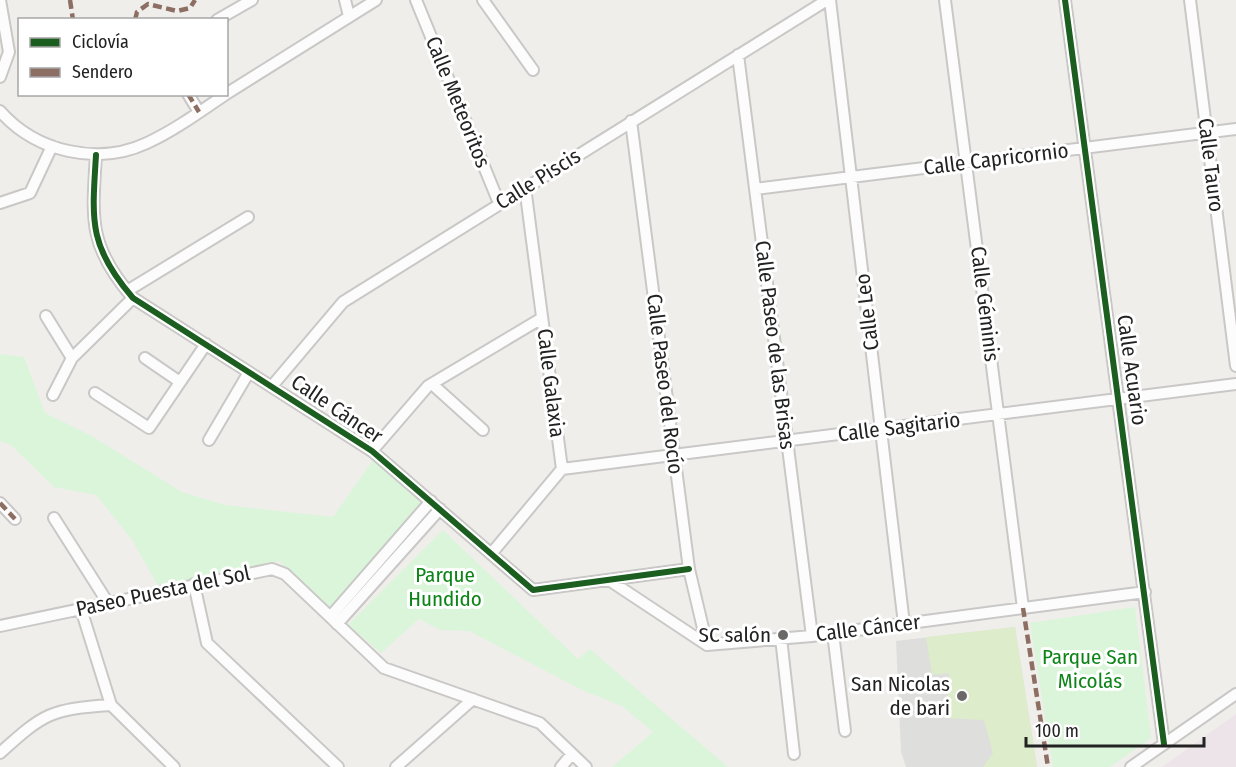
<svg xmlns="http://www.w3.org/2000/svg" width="1236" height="767" font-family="'Fira Sans Condensed',sans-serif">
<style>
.industrial{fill:#ede4e9}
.religious{fill:#dededc}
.grass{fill:#ddeccb}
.park{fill:#daf5da}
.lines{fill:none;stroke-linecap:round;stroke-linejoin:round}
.minor-casing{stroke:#c9c8c7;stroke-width:14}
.minor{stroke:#fdfcfc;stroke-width:10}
.quiet{stroke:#8d6e63;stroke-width:4.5;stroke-dasharray:9 4.5;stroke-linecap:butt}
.cycleway-casing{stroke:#fff;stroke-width:10}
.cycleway{stroke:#1b5e20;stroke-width:6}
.poi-dot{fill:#6a6968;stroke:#fff;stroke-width:2}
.labels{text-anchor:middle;stroke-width:6;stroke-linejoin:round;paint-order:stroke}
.street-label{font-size:21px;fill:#222;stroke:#fff}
.park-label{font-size:21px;fill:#0c8416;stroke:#fff}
.poi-label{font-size:21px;fill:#222;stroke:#fff;text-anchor:end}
</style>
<rect width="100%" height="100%" fill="#f0eeeb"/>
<!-- industrial -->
<path class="industrial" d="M 1236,714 L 1236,767 L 1162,767 Z"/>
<!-- religious -->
<path class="religious" d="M 1015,627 L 1037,767 L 906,767 L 901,752 L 896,641 Z"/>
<!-- grass -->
<path class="grass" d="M 1015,627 L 1037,767 L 983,767 L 993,753 L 984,720 L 946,718 L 949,673 L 932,675 L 926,637 Z"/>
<!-- park -->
<path class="park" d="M 0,354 L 24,357 L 45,413 L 90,435 L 182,492 L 225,505 L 333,517 L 373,460 L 422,503 L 330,609 L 279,561 L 158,586 L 132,540 L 96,495 L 54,487 L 11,445 L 0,441 Z
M 443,530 L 578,659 L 590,649 L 728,767 L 612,767 L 653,732 L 622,706 L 584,691 L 469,631 L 440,630 L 419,619 L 381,653 L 348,625 Z
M 1135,607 L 1151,738 L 1110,767 L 1053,767 L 1030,623 Z"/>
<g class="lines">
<defs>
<path id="minor" d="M 345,0 L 349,16
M 416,0 L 499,203
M 483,0 L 533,70
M 830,0 L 904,624
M 945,0 L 1023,608
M 1065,0 L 1164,744
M 1190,0 L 1236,366
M 217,20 L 252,0
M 738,55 L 812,636
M 0,77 L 9,52 L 0,0
M 188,94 L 199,112
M 226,94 L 376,0
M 0,111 C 36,152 98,166 147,143 C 175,130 201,111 226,94
M 631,121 L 689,569 L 707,645
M 96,155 C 92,220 88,246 133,298 L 372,451 L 533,590 L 689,569
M 755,189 L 1236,129
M 0,203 L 30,193 L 52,146
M 127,291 L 248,217
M 46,316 L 72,358
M 145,358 L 180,382
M 432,384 L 483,430
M 272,386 L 343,302 L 827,0
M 95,393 L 149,428 L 206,344
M 53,395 L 72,358 L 133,298
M 209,440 L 249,372
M 372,451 L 428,386 L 542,318
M 562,469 L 1236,384
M 0,503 L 15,519
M 54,518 L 108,603
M 491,554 L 562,469 L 525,187
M 609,580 L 707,645 L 812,636 L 1145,592
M 194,584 L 207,643 L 338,767
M 81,609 L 111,705 L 174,767
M 330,617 L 431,501
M 337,624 L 440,509
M 0,626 L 272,569 L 285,574 L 384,668 L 540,723 L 586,767
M 833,633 L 845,731
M 781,638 L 794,754
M 0,753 C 44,713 51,709 111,705
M 396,767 L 473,699
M 561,767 L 572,754
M 1131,767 L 1236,694"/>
</defs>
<!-- minor casing -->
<use href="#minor" class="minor-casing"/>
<!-- minor -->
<use href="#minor" class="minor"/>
<!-- quiet -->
<path class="quiet" d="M 70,0 L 73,20
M 135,20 L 137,12 L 148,4 L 177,11 L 190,8 L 195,0
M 188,94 L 199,112
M 0,503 L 15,519
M 1023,608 L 1048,767"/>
<defs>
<path id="cycleway" d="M 1065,0 L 1164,744
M 96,155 C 92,220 88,246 133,298 L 372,451 L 533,590 L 689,569"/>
</defs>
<!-- cycleway casing -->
<use href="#cycleway" class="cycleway-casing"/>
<!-- cycleway -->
<use href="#cycleway" class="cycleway"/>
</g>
<!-- markers -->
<g class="poi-dot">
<circle cx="783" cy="635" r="6"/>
<circle cx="962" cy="696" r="6"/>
</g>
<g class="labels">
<!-- street labels -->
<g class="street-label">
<text transform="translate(458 102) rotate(68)" y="7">Calle Meteoritos</text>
<text transform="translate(996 159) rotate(-7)" y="7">Calle Capricornio</text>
<text transform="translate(1211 165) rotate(83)" y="7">Calle Tauro</text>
<text transform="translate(538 179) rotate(-32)" y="7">Calle Piscis</text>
<text transform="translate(985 304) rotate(83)" y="7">Calle Géminis</text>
<text transform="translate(867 312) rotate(-97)" y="7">Calle Leo</text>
<text transform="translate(775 345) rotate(83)" y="7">Calle Paseo de las Brisas</text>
<text transform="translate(1132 370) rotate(82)" y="7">Calle Acuario</text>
<text transform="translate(551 383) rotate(83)" y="7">Calle Galaxia</text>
<text transform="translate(665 384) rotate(83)" y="7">Calle Paseo del Rocío</text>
<text transform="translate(337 409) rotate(34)" y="7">Calle Cáncer</text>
<text transform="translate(899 427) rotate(-7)" y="7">Calle Sagitario</text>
<text transform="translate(163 591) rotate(-12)" y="7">Paseo Puesta del Sol</text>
<text transform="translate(868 628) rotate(-7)" y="7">Calle Cáncer</text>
</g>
<!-- park labels -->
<g class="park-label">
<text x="445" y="582">Parque<tspan x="445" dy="24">Hundido</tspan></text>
<text x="1090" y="664">Parque San<tspan x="1090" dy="24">Micolás</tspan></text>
</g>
<!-- poi labels -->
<g class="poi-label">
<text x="771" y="642">SC salón</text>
<text x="950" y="691">San Nicolas<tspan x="950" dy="24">de bari</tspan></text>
</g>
</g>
<!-- legend -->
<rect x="18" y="18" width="210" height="78" fill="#ffffff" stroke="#a7a7a7" stroke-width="1.5"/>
<rect x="30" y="38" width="30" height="9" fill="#1b5e20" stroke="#a7a7a7" stroke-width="1.5"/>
<text x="72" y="48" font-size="18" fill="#222222">Ciclovía</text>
<rect x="30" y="68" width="30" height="9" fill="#8d6e63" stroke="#a7a7a7" stroke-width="1.5"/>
<text x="72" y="78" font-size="18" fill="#222222">Sendero</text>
<!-- scale -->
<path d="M1026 737v9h178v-9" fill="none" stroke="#222222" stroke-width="3"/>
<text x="1035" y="737" font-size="18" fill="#222222" stroke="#ffffff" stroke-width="4.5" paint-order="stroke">100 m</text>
</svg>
